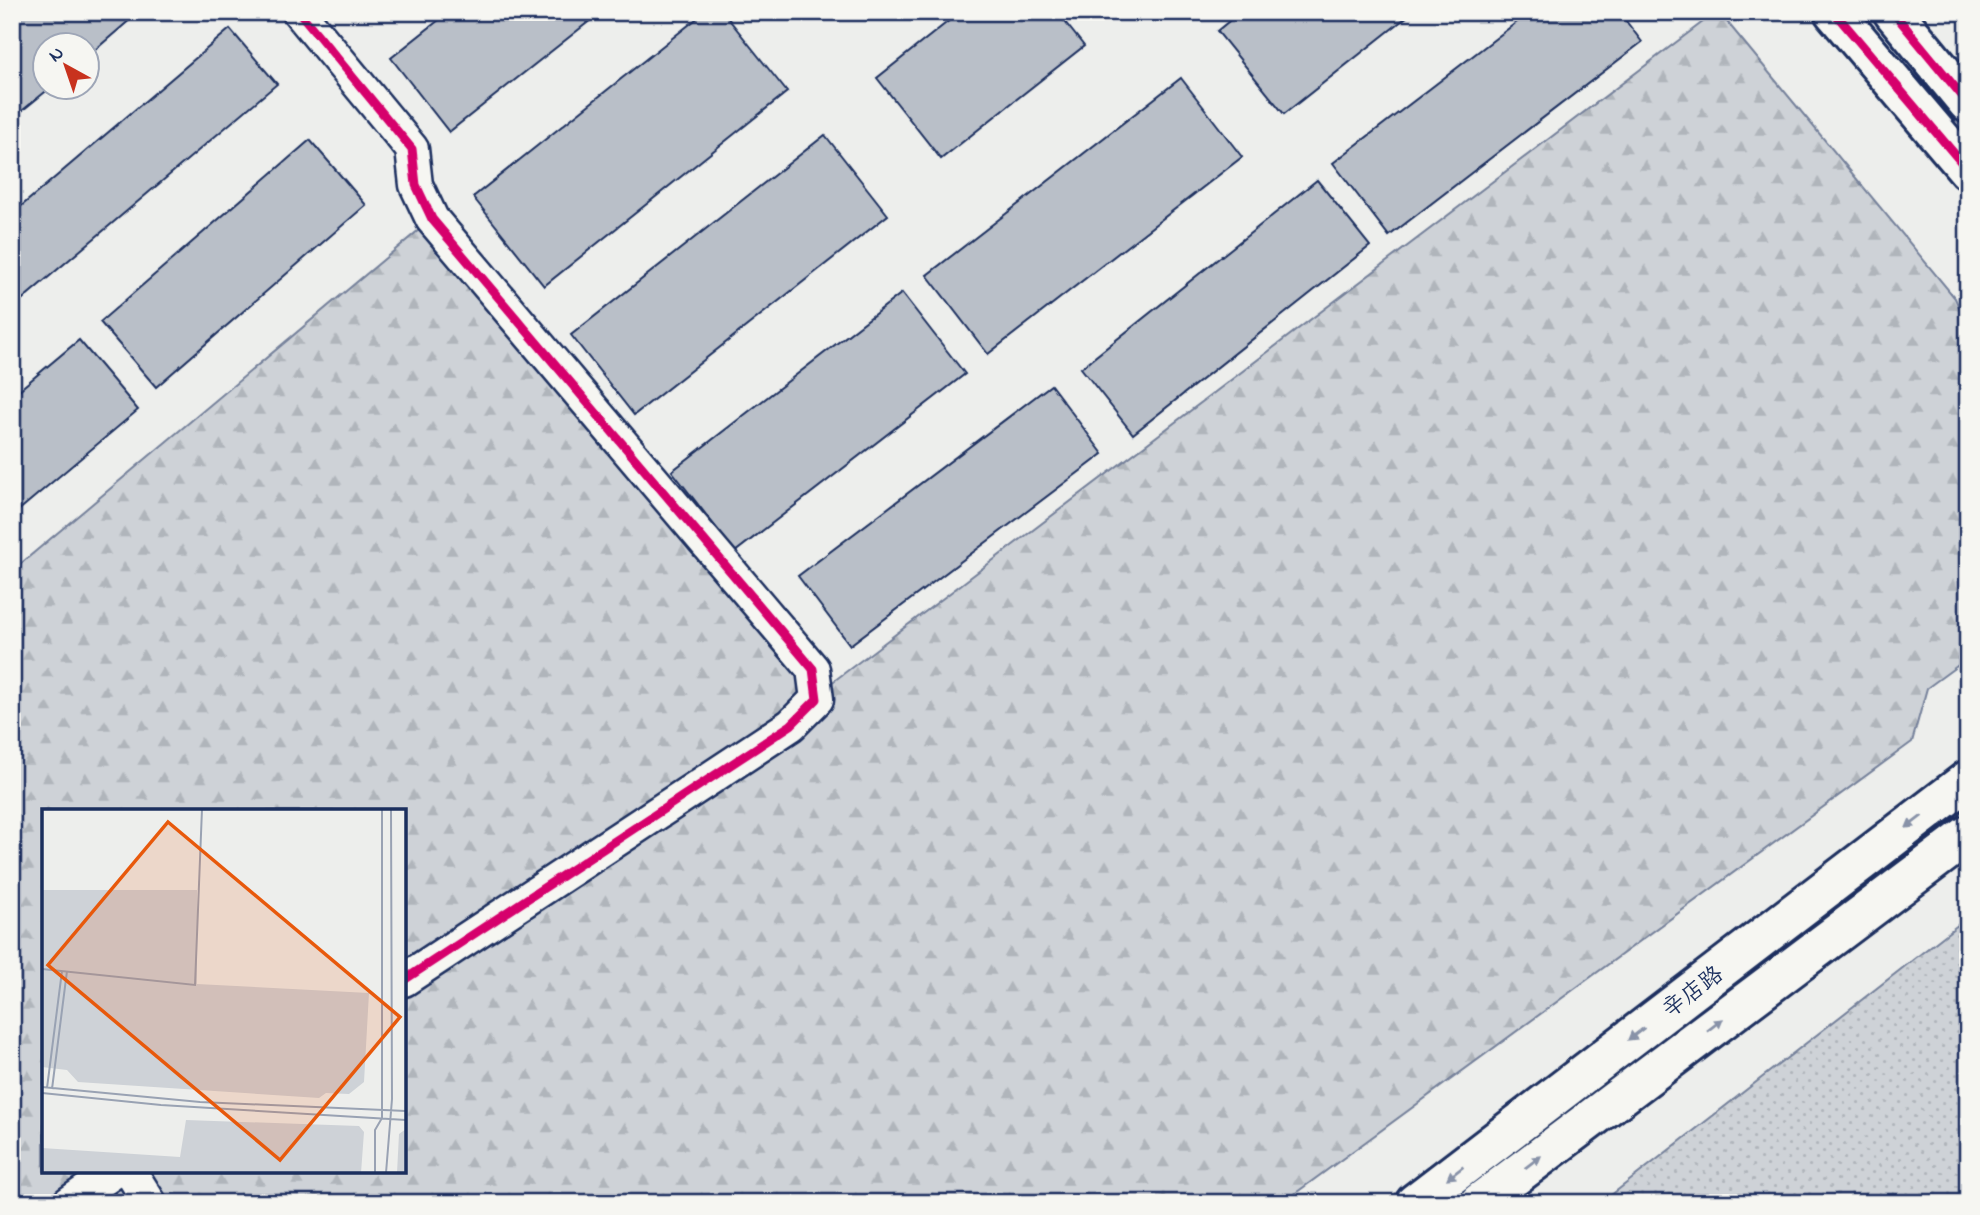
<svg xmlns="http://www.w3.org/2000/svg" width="1980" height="1215" font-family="'Indie Flower','LXGW WenKai TC',sans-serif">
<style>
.grass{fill:url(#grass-dots);stroke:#74809a;stroke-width:2}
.forest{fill:url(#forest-firs);stroke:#74809a;stroke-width:2;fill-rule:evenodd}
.building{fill:#b9bfc8;stroke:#1b2f5e;stroke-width:2}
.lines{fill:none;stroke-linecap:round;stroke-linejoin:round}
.minor-casing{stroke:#1b2f5e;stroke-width:37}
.major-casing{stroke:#1b2f5e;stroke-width:44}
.minor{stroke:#f6f6f2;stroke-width:32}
.major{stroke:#f6f6f2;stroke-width:38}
.cycleway-casing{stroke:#f6f6f2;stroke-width:13}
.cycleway{stroke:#d6006c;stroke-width:9}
.oneway{fill:#8892a8}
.labels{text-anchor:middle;stroke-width:5;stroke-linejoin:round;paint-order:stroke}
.street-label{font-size:23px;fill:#1b2f5e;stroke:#f6f6f2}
.inset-road{fill:none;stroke:#99a2b3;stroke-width:2}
.view{fill:#e8590c;fill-opacity:0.15;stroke:#e8590c;stroke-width:3.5}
.inset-edge{fill:none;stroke:#1b2f5e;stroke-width:3.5}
</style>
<defs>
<pattern id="grass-dots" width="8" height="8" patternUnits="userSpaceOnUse" patternTransform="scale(1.75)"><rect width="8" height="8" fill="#ced2d7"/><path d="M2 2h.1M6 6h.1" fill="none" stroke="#b0b5bb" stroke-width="1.8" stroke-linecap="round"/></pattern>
<pattern id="forest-firs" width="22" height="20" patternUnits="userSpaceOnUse" patternTransform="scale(1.75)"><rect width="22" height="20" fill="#ced2d7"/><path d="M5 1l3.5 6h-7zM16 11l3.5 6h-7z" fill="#b0b5bb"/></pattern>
</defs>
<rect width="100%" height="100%" fill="#edeeec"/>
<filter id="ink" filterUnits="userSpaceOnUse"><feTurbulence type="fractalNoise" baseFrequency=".0143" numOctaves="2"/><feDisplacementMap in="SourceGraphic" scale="14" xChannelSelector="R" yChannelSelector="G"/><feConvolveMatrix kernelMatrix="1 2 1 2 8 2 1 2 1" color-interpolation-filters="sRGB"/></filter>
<g filter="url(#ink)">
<!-- grass -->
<path class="grass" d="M 1968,917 L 1968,1203 L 1601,1203 Z"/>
<!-- forest -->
<path class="forest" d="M 1716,12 L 1719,12 L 1955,298 L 1968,328 L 1968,658 L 1927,688 L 1912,742 L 1282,1203 L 12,1203 L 12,571 L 432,219 L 826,687 ZM 44,811 L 404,811 L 404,1171 L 44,1171 Z"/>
<!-- building -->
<path class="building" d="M 26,12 L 139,12 L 88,56 L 88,46 L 46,46 L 46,88 L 50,88 L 12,119 L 12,24 Z
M 449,12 L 601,12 L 449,132 L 391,58 Z
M 705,12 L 723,12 L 787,92 L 544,286 L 473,197 Z
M 960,12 L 1057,12 L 1084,46 L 941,159 L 877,78 Z
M 1240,12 L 1413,12 L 1284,114 L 1217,31 Z
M 1530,12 L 1619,12 L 1642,42 L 1389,236 L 1333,163 Z
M 230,29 L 277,84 L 12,308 L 12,214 Z
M 1181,78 L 1242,157 L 988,354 L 927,275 Z
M 825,135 L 888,215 L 634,415 L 571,335 Z
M 310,140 L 366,205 L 156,387 L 100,322 Z
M 1317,180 L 1370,246 L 1133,434 L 1081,368 Z
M 902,293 L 965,374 L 735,552 L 672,471 Z
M 79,340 L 138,410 L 12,516 L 12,396 Z
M 1051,385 L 1103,454 L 850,645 L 798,576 Z"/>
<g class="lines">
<defs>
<path id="minor" d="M 299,12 L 412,149 L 416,185 L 432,219 L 813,669 L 817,699 L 791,725 L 404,980
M 130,1171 L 150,1203
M 69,1203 L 115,1171"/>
<path id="major" d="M 1834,12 L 1968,170
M 1893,12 L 1968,103
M 1415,1203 L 1968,780
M 1479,1203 L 1968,835"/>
</defs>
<!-- minor casing -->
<use href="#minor" class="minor-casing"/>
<!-- major casing -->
<use href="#major" class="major-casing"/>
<!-- minor -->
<use href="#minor" class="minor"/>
<!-- major -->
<use href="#major" class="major"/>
<defs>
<path id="cycleway" d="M 299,12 L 412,149 L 416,185 L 432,219 L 813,669 L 817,699 L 791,725 L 404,980
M 1834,12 L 1968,170
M 1893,12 L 1968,103"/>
</defs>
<!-- cycleway casing -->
<use href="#cycleway" class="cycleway-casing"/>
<!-- cycleway -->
<use href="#cycleway" class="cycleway"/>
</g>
<!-- one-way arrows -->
<defs><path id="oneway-solid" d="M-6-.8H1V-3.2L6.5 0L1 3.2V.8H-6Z" transform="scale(1.75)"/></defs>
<g class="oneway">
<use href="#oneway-solid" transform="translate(1914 822) rotate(143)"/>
<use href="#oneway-solid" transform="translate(1715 1025) rotate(-37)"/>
<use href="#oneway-solid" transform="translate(1636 1034) rotate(143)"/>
<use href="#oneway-solid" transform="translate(1533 1162) rotate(-37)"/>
<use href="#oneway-solid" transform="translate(1455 1173) rotate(143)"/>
</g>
</g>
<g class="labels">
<!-- street labels -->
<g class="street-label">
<text transform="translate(1692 991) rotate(-37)" y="8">辛店路</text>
</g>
</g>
<!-- overview -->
<g transform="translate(42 809)">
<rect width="364" height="364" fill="#edeeec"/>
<path d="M 144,311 L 317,317 L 322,323 L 319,364 L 0,364 L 0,339 L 138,348 Z" fill="#ced2d7"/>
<path d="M 0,81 L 155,81 L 155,175 L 327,184 L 322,273 L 307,285 L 284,284 L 277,289 L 36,273 L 25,261 L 0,258 ZM 364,320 L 364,364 L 355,364 L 357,325 Z" fill="#ced2d7"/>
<path class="inset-road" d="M 0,160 L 153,176 L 160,0M 0,278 L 158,293 L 364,302M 5,279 L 20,162M 10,280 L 25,162M 0,284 L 119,296 L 364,311M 333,364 L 333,321 L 340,309 L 340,0M 344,364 L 350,290 L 349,0"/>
<path class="view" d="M 126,13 L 358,208 L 238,351 L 6,156 Z"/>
<rect width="364" height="364" class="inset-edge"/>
</g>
<!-- margin -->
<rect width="1980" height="1215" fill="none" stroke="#f6f6f2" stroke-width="42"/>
<rect x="21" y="21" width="1938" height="1173" fill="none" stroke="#1b2f5e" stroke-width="2.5" filter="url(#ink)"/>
<!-- north arrow -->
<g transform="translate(66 66) rotate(320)"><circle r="33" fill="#f6f6f2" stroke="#9ea6b7" stroke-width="2"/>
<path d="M0-5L12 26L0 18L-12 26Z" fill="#c8321e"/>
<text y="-10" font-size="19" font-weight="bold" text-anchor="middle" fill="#1b2f5e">N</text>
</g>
</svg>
